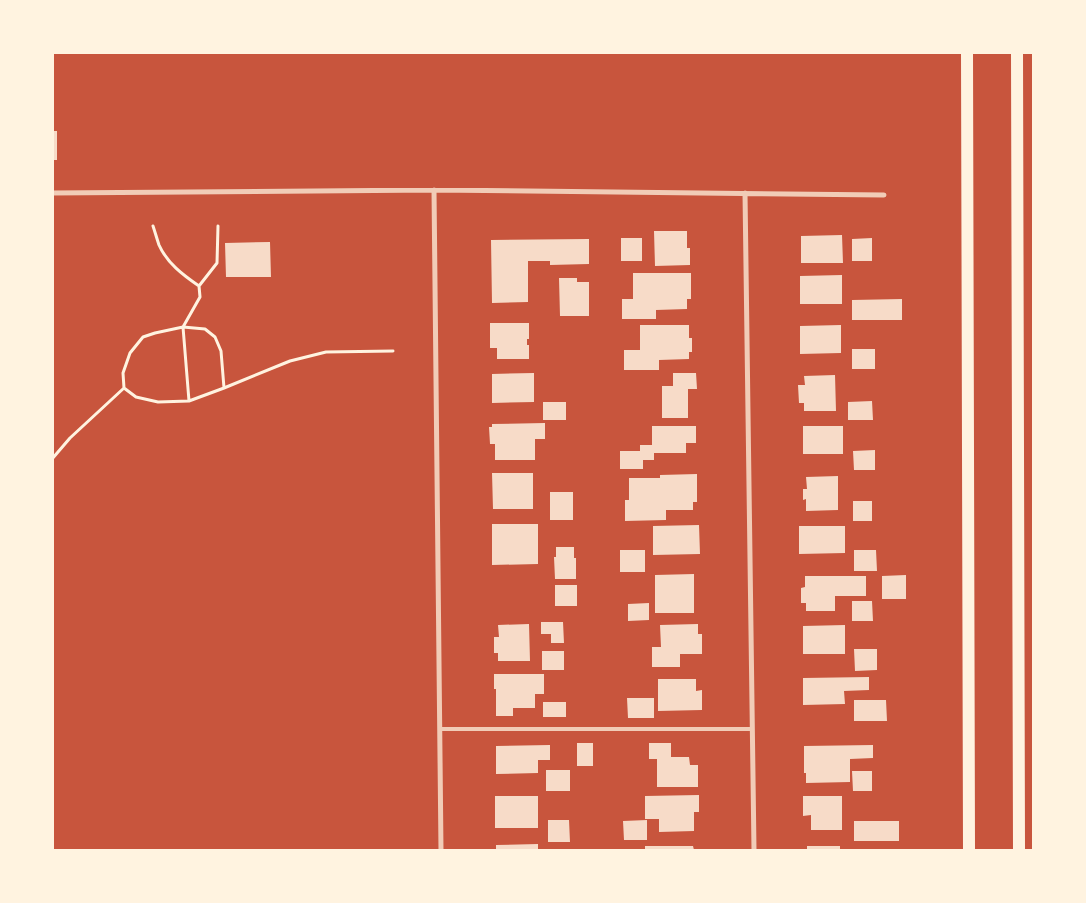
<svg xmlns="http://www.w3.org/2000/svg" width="1086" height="903" font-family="'PT Sans',sans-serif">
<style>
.building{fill:#f7dbc8}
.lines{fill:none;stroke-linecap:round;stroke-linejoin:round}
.path{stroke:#fff3e0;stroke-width:3}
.service{stroke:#f1ccb7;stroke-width:4}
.minor{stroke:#f1ccb7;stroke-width:5}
.primary{stroke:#fff3e0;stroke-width:12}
</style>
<rect width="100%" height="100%" fill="#c8553d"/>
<!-- building -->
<path class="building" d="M 52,131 L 57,131 L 57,160 L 52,160 Z
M 654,231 L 687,231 L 687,248 L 690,248 L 690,265 L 655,266 Z
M 842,235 L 843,263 L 801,263 L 801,236 Z
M 621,238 L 642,238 L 642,261 L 621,261 Z
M 872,238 L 872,261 L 852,261 L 852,239 Z
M 589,239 L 589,264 L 550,265 L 550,261 L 528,261 L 528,302 L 492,303 L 491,240 Z
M 270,242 L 271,277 L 226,277 L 225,243 Z
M 633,273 L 691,273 L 691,299 L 687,299 L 687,309 L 656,310 L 656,319 L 622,319 L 622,299 L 633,299 Z
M 842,275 L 842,304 L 800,304 L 800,276 Z
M 559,278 L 577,278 L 577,282 L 589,282 L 589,316 L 560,316 Z
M 902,299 L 902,320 L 852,320 L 852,300 Z
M 490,323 L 529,323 L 529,339 L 527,339 L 527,345 L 529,345 L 529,359 L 497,359 L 497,348 L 490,348 Z
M 640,325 L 689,325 L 689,338 L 692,338 L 692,352 L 689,352 L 689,359 L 659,360 L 659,370 L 624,370 L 624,350 L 640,350 Z
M 841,325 L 841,353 L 800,354 L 800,326 Z
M 852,349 L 875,349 L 875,369 L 852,369 Z
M 534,373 L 534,402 L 492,403 L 492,374 Z
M 673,373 L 696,373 L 697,389 L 688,389 L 688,418 L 662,418 L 662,386 L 673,386 Z
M 835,375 L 836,411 L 804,411 L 804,403 L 799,403 L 798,385 L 805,385 L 804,376 Z
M 872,401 L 873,420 L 848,420 L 848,402 Z
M 543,402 L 566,402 L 566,420 L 543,420 Z
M 545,423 L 545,439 L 535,439 L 535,460 L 495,460 L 495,444 L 490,444 L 489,427 L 492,427 L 492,424 Z
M 652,426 L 696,426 L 696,443 L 686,443 L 686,453 L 654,453 L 654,460 L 643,460 L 643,469 L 620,469 L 620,451 L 640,451 L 640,445 L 652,445 Z
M 803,426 L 843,426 L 843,454 L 803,454 Z
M 875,450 L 875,470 L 854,470 L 853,451 Z
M 492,473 L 533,473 L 533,509 L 493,509 Z
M 697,474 L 697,502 L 693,502 L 693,510 L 666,510 L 666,520 L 625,521 L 625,500 L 629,500 L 629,478 L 660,478 L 660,475 Z
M 838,476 L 838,510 L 806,511 L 806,499 L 803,500 L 803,489 L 807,489 L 806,477 Z
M 550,492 L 573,492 L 573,520 L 550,520 Z
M 853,501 L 872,501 L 872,521 L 853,521 Z
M 492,524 L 538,524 L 538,564 L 492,565 Z
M 699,525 L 700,554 L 653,555 L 653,526 Z
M 799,526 L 845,526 L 845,553 L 799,554 Z
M 556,547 L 574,547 L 574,558 L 576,558 L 576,579 L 555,579 L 554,557 L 556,557 Z
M 620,550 L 645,550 L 645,572 L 620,572 Z
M 854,550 L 876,550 L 877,571 L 854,571 Z
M 694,574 L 694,613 L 655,613 L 655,575 Z
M 906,575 L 906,599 L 882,599 L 882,576 Z
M 805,576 L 866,576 L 866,596 L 835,596 L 835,611 L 806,611 L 806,603 L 801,603 L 801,588 L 805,587 Z
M 555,585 L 577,585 L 577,606 L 555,606 Z
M 852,601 L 872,601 L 873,621 L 852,621 Z
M 649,603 L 649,620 L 628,621 L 628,604 Z
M 541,622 L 563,622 L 564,643 L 551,643 L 551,634 L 541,634 Z
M 529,624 L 530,661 L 498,661 L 498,653 L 494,653 L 494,637 L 499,637 L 498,625 Z
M 698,624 L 698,634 L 702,634 L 702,654 L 680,654 L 680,667 L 652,667 L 652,647 L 661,647 L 660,625 Z
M 845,625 L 845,654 L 803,654 L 803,626 Z
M 854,649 L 877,649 L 877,670 L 855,671 Z
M 542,651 L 564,651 L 564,670 L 542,670 Z
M 494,674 L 544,674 L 544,694 L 535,694 L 535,708 L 513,708 L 513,716 L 496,716 L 496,689 L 494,689 Z
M 869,677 L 869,690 L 844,691 L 845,704 L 803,705 L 803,678 Z
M 658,679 L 696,679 L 696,691 L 702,690 L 702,710 L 658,711 Z
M 627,698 L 654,698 L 654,718 L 628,718 Z
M 854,700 L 886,700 L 887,721 L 854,721 Z
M 543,702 L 566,702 L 566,717 L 543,717 Z
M 577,743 L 593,743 L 593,766 L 577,766 Z
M 649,743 L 671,743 L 671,757 L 689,757 L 690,765 L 698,765 L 698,787 L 657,787 L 657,759 L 649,759 Z
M 550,745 L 550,760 L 538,760 L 538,773 L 496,774 L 496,746 Z
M 873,745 L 873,758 L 850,759 L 850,782 L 806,783 L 806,773 L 804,773 L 804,746 Z
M 546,770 L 570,770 L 570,791 L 546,791 Z
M 852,771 L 872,771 L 872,791 L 853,791 Z
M 699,795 L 699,812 L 694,812 L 694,831 L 659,832 L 659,819 L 645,819 L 645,796 Z
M 495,796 L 538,796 L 538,828 L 495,828 Z
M 803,796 L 842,796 L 842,830 L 811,830 L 811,815 L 803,816 Z
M 548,820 L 569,820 L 570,842 L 548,842 Z
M 647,820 L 647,840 L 624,840 L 623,821 Z
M 854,821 L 899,821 L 899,841 L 854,841 Z
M 538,844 L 538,850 L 496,850 L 496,845 Z
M 645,846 L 693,846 L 694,850 L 645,850 Z
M 807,846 L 840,846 L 840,850 L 807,850 Z"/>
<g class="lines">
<!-- path -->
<path class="path" d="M 153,226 C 155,232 157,239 159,245 C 167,263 183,275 199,286 L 200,297 L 183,327 L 189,401
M 199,286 L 217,263 L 218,226
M 224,388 L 221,351 L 215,337 L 205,329 L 183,327 L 155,333 L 143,337 L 130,353 L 123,373 L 124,388 L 136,397 L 158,402 L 189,401 L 224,388 L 290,361 L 326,352 L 393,351
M 52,459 L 70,438 L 124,388"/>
<!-- service -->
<path class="service" d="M 440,729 L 752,729"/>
<!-- minor -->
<path class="minor" d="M 434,190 L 441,850
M 52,193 L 434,190 L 884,195
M 745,193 L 754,850"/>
<!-- primary -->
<path class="primary" d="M 967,52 L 969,850
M 1017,52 L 1019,850"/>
</g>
<!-- border -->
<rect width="1086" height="903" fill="none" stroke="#fff3e0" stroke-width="108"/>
</svg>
